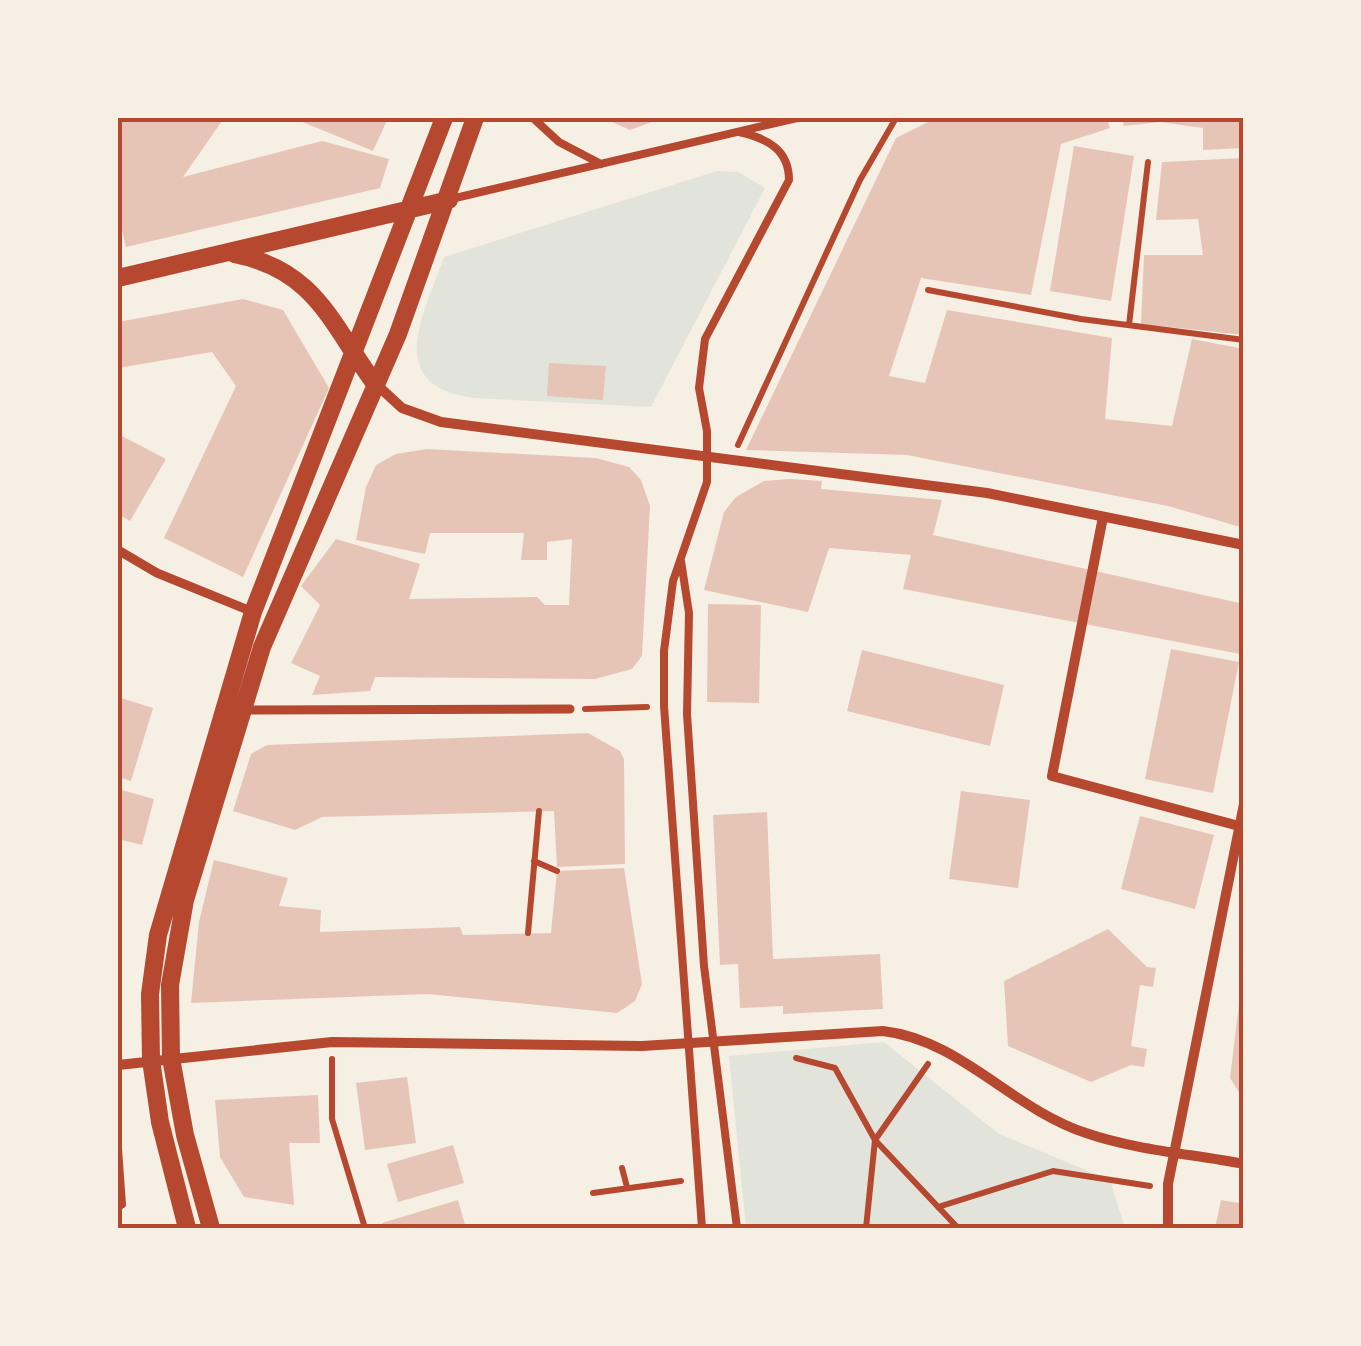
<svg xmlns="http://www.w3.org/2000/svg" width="1361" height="1346" font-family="'Zilla Slab',serif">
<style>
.green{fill:#e2e4dc}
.building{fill:#e6c5b7}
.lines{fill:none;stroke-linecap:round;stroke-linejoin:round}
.path{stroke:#b5482f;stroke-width:6}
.service{stroke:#b5482f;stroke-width:8}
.pedestrian{stroke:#b5482f;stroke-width:9}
.minor{stroke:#b5482f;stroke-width:10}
.tertiary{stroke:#b5482f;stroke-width:18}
.neatline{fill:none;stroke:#b5482f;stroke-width:4}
</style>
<rect width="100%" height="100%" fill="#f6efe4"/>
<!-- green -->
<path class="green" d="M 717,171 L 738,172 L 765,188 L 651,407 L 474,398 C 382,386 424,314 444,257 Z
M 884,1042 L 999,1134 L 1110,1180 L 1125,1228 L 746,1228 L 729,1056 Z"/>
<!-- building -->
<path class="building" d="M 118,118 L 224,118 L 183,177 L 322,141 L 389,159 L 380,188 L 126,247 L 118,215 Z
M 293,118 L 388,118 L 373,151 Z
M 603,118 L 663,118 L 630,130 Z
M 936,118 L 1107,118 L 1110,128 L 1061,144 L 1031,295 L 921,278 L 889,376 L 925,383 L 947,310 L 1112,338 L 1105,419 L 1172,426 L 1192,339 L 1244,349 L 1244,528 L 1168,506 L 907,455 L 746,450 L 896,138 Z
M 1122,118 L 1244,118 L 1244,148 L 1203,150 L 1203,128 L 1160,122 L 1124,126 Z
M 1074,146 L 1134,156 L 1111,301 L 1050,291 Z
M 1244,158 L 1244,335 L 1141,324 L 1144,255 L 1203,255 L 1198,219 L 1156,220 L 1162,162 Z
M 243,299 L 283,310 L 329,388 L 243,577 L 164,538 L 236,386 L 212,352 L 118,368 L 118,322 Z
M 549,363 L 606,366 L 603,400 L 547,396 Z
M 118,434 L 166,459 L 130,521 L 118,514 Z
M 427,449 L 596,458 L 629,467 L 641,480 L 650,506 L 642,656 L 632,669 L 595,679 L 375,677 L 370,691 L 312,695 L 320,676 L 291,663 L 320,605 L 301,586 L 336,539 L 420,564 L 409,599 L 537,597 L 545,605 L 569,605 L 572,539 L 547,542 L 547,560 L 521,560 L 524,533 L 430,533 L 425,554 L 356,540 L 366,487 L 376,465 L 396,454 Z
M 789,479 L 822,481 L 821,489 L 942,500 L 933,535 L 1244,604 L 1240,654 L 903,589 L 911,555 L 829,548 L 808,612 L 704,590 L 724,512 L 736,497 L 764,481 Z
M 708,604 L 761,605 L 759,703 L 707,702 Z
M 1171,649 L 1239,662 L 1213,793 L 1145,779 Z
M 862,650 L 1004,685 L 990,746 L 847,711 Z
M 118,697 L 153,708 L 131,781 L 118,777 Z
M 588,733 L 620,751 L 624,759 L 625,864 L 557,867 L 554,811 L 322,817 L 295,830 L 233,811 L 251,754 L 267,745 Z
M 118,789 L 154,799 L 142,845 L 118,839 Z
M 961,791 L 1030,800 L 1018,888 L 949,879 Z
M 767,812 L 773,959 L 880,954 L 883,1009 L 783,1014 L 783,1006 L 740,1008 L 738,964 L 720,965 L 713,815 Z
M 1140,816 L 1214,835 L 1195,909 L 1121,889 Z
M 214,860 L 288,878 L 279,906 L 321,910 L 320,932 L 460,927 L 463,935 L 551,933 L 557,871 L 624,868 L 642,984 L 635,1001 L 617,1013 L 428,994 L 191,1003 L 199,922 Z
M 1108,929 L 1147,967 L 1156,968 L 1153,987 L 1140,985 L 1131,1046 L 1147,1049 L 1144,1067 L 1131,1065 L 1091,1082 L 1008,1046 L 1004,981 Z
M 1241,988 L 1244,988 L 1244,1100 L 1230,1078 Z
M 407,1077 L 416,1143 L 365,1150 L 356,1083 Z
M 318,1095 L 320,1143 L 289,1143 L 294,1205 L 244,1197 L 220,1157 L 215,1100 Z
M 453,1145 L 464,1183 L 398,1202 L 387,1164 Z
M 458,1200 L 466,1228 L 384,1228 L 382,1223 Z
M 1221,1200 L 1244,1204 L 1244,1228 L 1215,1228 Z"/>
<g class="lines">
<!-- path -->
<path class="path" d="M 928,290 L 1081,319 L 1244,340
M 1129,325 L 1148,162
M 738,445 L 860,180 L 896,118
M 585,709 L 647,707
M 534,861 L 557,871
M 528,933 L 539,811
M 796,1058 L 835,1068 L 875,1140 L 866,1228
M 332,1059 L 332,1119 L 365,1228
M 928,1064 L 875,1140 L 958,1228
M 118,1135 L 123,1205 L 118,1208
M 622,1168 L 627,1187
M 593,1193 L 681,1181
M 938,1207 L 1053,1171 L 1150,1186"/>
<!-- service -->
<path class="service" d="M 533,118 L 559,142 L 601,164
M 451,199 L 797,118
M 681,561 L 689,613 L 687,714 L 704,966 L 737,1228
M 702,1228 L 664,706 L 664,651 L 673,581 L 707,482 L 707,431 L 699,388 L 705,339 L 789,180 C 789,149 766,138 739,132"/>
<!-- pedestrian -->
<path class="pedestrian" d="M 118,550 L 157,573 L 253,612
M 242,710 L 570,709"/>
<!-- minor -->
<path class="minor" d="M 376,384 L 402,408 L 441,422 L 987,493 L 1244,545
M 1103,517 L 1052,776 L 1239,826
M 118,1065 L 332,1042 L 642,1046 L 883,1031 C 961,1040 1012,1109 1086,1133 C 1135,1150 1192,1154 1244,1164
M 1168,1228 L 1168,1184 L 1244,804"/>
<!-- tertiary -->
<path class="tertiary" d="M 234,254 C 316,270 331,324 375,384
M 118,278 L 449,200
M 187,1228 L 160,1122 L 151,1060 L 150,994 L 158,935 L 253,612 L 444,118
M 211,1228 L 185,1135 L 171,1058 L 170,985 L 185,900 L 262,647 L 398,334 L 475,118"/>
</g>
<!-- border -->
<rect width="1361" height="1346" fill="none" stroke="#f6efe4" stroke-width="240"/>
<rect x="120" y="120" width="1121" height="1106" class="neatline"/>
</svg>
